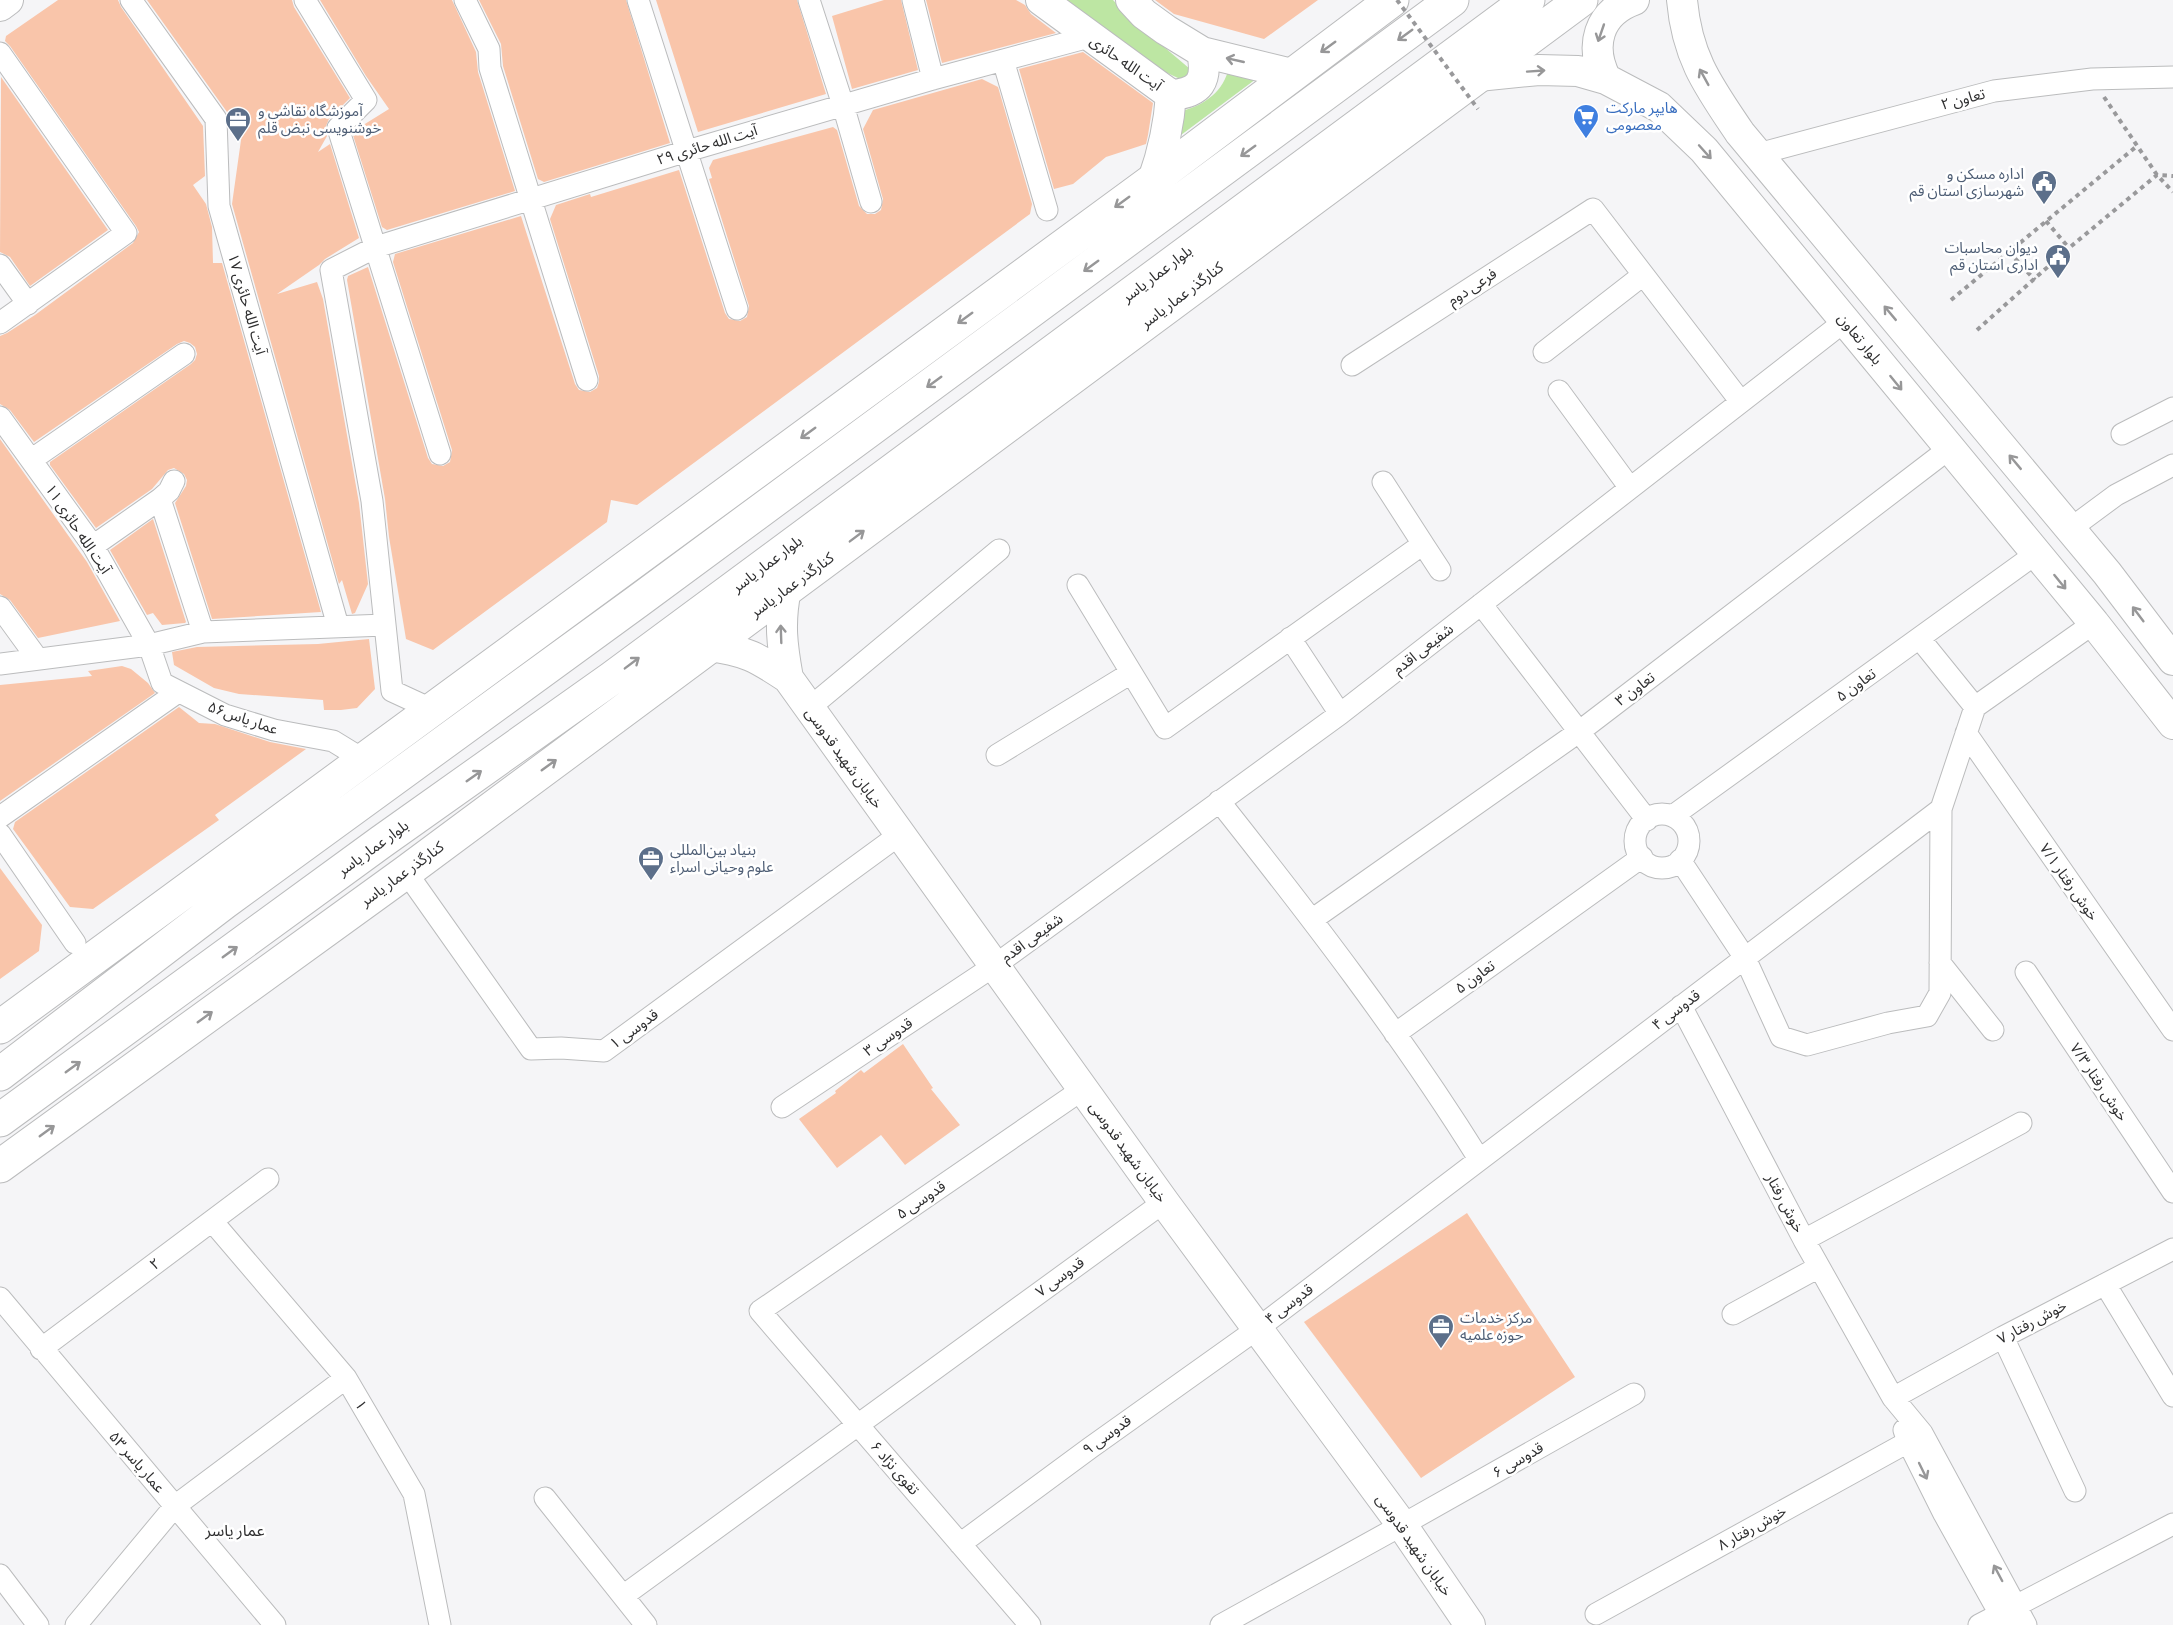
<svg xmlns="http://www.w3.org/2000/svg" width="2173" height="1625" font-family="Manrope,'Noto Sans Arabic',sans-serif">
<style>
.grass{fill:#bde6a3}
.building{fill:#f9c5aa}
.lines{fill:none;stroke-linecap:round;stroke-linejoin:round}
.minor-casing{stroke:#bbbcbd;stroke-width:23}
.secondary-casing{stroke:#bbbcbd;stroke-width:32}
.primary-casing{stroke:#bbbcbd;stroke-width:35}
.path{stroke:#99999b;stroke-width:4;stroke-dasharray:4.5 4.5;stroke-linecap:butt}
.minor{stroke:#fff;stroke-width:21}
.secondary{stroke:#fff;stroke-width:30}
.primary{stroke:#fff;stroke-width:33}
.path-bridge{stroke:#99999b;stroke-width:4;stroke-dasharray:4.5 4.5;stroke-linecap:butt}
.oneway{stroke:#979798}
.labels{text-anchor:middle;stroke-width:5;stroke-linejoin:round;paint-order:stroke}
.street-label{font-size:15px;fill:#2f2f30;stroke:#fff}
.shop-label{font-size:15px;fill:#366cbe;stroke:#fff;text-anchor:start}
.service-label{font-size:15px;fill:#4e5e75;stroke:#fff;text-anchor:start}
.neighbourhood-label{font-size:16px;fill:#2f2f30;stroke:#fff}
</style>
<rect width="100%" height="100%" fill="#f5f5f7"/>
<!-- grass -->
<path class="grass" d="M 1059,0 L 1113,0 L 1131,19 L 1190,69 L 1190,74 L 1180,79 L 1140,60 Z
M 1229,67 L 1260,76 L 1181,135 L 1182,111 C 1205,105 1224,91 1229,67 Z"/>
<!-- building -->
<path class="building" d="M 58,0 L 118,0 L 121,7 L 203,126 L 205,176 L 193,185 L 206,204 L 212,227 L 213,263 L 222,263 L 321,612 L 212,619 L 175,503 L 186,486 L 187,480 L 184,474 L 174,468 L 168,470 L 152,489 L 96,528 L 50,465 L 50,462 L 191,364 L 195,360 L 197,354 L 195,347 L 190,343 L 184,341 L 177,344 L 34,442 L 10,410 L 0,404 L 0,336 L 7,333 L 35,315 L 133,243 L 139,232 L 136,226 L 10,46 L 5,41 L 6,36 Z
M 147,0 L 292,0 L 294,7 L 350,98 L 329,119 L 326,126 L 327,136 L 318,152 L 330,144 L 359,238 L 325,259 L 319,265 L 277,294 L 317,282 L 323,299 L 359,503 L 368,584 L 355,613 L 352,614 L 342,580 L 339,584 L 232,204 L 242,133 Z
M 320,0 L 452,0 L 476,52 L 478,72 L 515,191 L 387,230 L 382,227 L 352,132 L 389,109 L 366,76 Z
M 479,0 L 626,0 L 670,143 L 544,182 L 538,179 L 503,66 L 501,44 Z
M 656,0 L 797,0 L 826,94 L 698,132 Z
M 884,0 L 901,0 L 918,70 L 852,89 L 832,16 Z
M 926,0 L 1016,0 L 1025,5 L 1031,14 L 1056,33 L 942,63 Z
M 1155,0 L 1318,0 L 1264,39 L 1174,14 Z
M 1083,52 L 1153,103 L 1148,135 L 1146,144 L 1106,157 L 1073,184 L 1054,189 L 1019,69 Z
M 1,77 L 108,230 L 30,286 L 10,257 L 0,252 Z
M 982,79 L 998,87 L 1032,204 L 1030,214 L 637,505 L 611,500 L 607,522 L 433,650 L 406,639 L 389,537 L 385,499 L 347,280 L 348,276 L 368,267 L 428,458 L 432,464 L 443,466 L 450,462 L 452,450 L 393,262 L 395,254 L 521,216 L 575,384 L 579,390 L 590,392 L 597,388 L 599,382 L 599,376 L 550,219 L 556,205 L 590,194 L 591,197 L 679,170 L 725,313 L 729,319 L 740,321 L 747,317 L 749,306 L 709,179 L 712,178 L 709,168 L 713,160 L 833,127 L 837,130 L 859,206 L 867,214 L 875,214 L 881,210 L 883,199 L 863,129 L 873,110 Z
M 0,439 L 87,562 L 120,621 L 38,638 L 10,600 L 0,594 Z
M 153,519 L 186,622 L 185,623 L 162,625 L 153,613 L 147,615 L 110,550 Z
M 369,639 L 375,689 L 357,708 L 341,710 L 324,710 L 323,700 L 239,694 L 214,688 L 174,665 L 172,652 L 197,647 L 318,644 Z
M 122,666 L 131,669 L 148,683 L 155,693 L 0,801 L 0,685 L 92,676 L 88,671 Z
M 179,707 L 199,723 L 215,724 L 270,742 L 306,749 L 215,815 L 219,820 L 93,909 L 70,907 L 13,829 L 15,822 Z
M 0,868 L 42,925 L 39,951 L 0,979 Z
M 903,1044 L 933,1088 L 931,1089 L 960,1125 L 905,1165 L 881,1135 L 837,1168 L 799,1119 L 836,1093 L 835,1091 L 861,1070 L 864,1073 Z
M 1467,1213 L 1575,1377 L 1421,1478 L 1304,1322 Z"/>
<g class="lines">
<defs>
<path id="minor" d="M 131,0 L 216,119 L 219,206 L 338,626
M 305,0 L 366,100 L 338,128 L 440,454
M 465,0 L 489,49 L 490,68 L 587,380
M 638,0 L 737,309
M 809,0 L 843,105 L 871,202
M 913,0 L 933,79
M 0,53 L 126,233 L 0,323
M 1003,60 L 1047,210
M 1758,154 L 1994,91 L 2092,79 L 2173,77
M 0,265 L 28,304
M 1544,352 L 1643,275
M 1352,365 L 1593,209 L 1741,402
M 1559,391 L 1630,488
M 0,417 L 93,546 L 149,645 L 162,683 L 225,715 L 274,730 L 333,741 L 364,760
M 2122,434 L 2173,408
M 31,460 L 184,354
M 160,499 L 203,632
M 2070,529 L 2116,495 L 2173,465
M 1423,544 L 1440,570
M 93,546 L 160,499 L 169,491 L 174,481
M 1078,585 L 1165,728 L 1423,544 L 1383,482
M 1481,604 L 1647,820
M 0,607 L 37,658
M 1290,638 L 1340,714
M 0,664 L 149,645 L 203,632 L 385,625
M 1975,707 L 2094,623
M 431,709 L 392,691 L 372,501 L 331,270 L 376,247 L 687,151 L 933,79 L 1089,37
M 808,709 L 999,550
M 1966,733 L 2173,1030
M 997,755 L 1131,673
M 1219,801 C 1311,917 1401,1034 1479,1159
M1635 841a27 27 0 1 1 54 0a27 27 0 1 1-54 0Z
M 1674,815 L 2037,553
M 0,817 L 178,692
M 0,834 L 75,943
M 1680,860 L 1745,958 L 1781,1037 L 1807,1045 L 1888,1023 L 1927,1016 L 1940,993 L 1941,809
M 406,872 L 531,1049 L 561,1048 L 604,1051 L 899,835
M 1313,919 L 1580,731 L 1950,448
M 1940,963 L 1993,1030
M 2026,972 L 2173,1192
M 1681,1006 L 1804,1240 L 1893,1398 L 1922,1433 L 2026,1625
M 1395,1034 L 1642,857
M 782,1107 L 994,966 L 1340,714 L 1845,321
M 212,1221 L 346,1378 L 414,1494 L 440,1625
M 1804,1240 L 2021,1123
M 2105,1284 L 2173,1396
M 0,1298 L 275,1625
M 1733,1314 L 1819,1267
M 2003,1337 L 2075,1491
M 41,1349 L 268,1179
M 1893,1398 L 2003,1337 L 2173,1249
M 1904,1430 L 1908,1442 L 1944,1514 L 2006,1625
M 545,1498 L 646,1625
M 960,1544 L 1090,1448 L 1257,1329 L 1941,809 L 1975,707 L 1920,639
M 0,1575 L 38,1625
M 623,1596 L 1164,1202
M 1596,1614 L 1908,1442
M 76,1625 L 175,1506 L 346,1378
M 1030,1625 L 760,1311 L 1083,1089
M 1221,1625 L 1402,1525 L 1634,1394
M 1979,1625 L 2173,1524"/>
<path id="secondary" d="M 1041,0 L 1171,95 C 1169,125 1163,152 1153,180
M 1131,0 L 1144,14 L 1166,30 L 1202,52 L 1292,74
M 1682,0 C 1687,58 1709,87 1740,133 L 2107,573 L 2173,660
M 0,6 L 8,0
M 1478,76 L 1539,70 L 1578,71 L 1606,79 L 1659,107 L 1704,150 L 2094,623 L 2173,724
M 1606,79 C 1589,46 1598,13 1634,0
M 1171,95 C 1200,93 1208,81 1202,52
M 786,589 C 779,623 782,645 788,678 L 1164,1202 L 1402,1525 L 1470,1625
M 708,646 C 745,650 758,658 788,678"/>
<path id="primary" d="M 0,1027 L 1153,180 L 1392,0
M 0,1074 L 225,902 L 638,601 L 1452,0
M 0,1120 L 381,842 L 612,678 L 1528,0
M 0,1166 L 406,872 L 1581,0"/>
</defs>
<!-- minor casing -->
<use href="#minor" class="minor-casing"/>
<!-- secondary casing -->
<use href="#secondary" class="secondary-casing"/>
<!-- primary casing -->
<use href="#primary" class="primary-casing"/>
<!-- path -->
<path class="path" d="M 2104,97 L 2157,175 L 2173,192
M 2046,221 L 2069,248
M 2009,252 L 2035,280
M 1951,300 L 2137,146
M 1977,330 L 2069,248 L 2157,175 L 2173,176"/>
<!-- minor -->
<use href="#minor" class="minor"/>
<!-- secondary -->
<use href="#secondary" class="secondary"/>
<!-- primary -->
<use href="#primary" class="primary"/>
<!-- path-bridge -->
<path class="path-bridge" d="M 1397,0 L 1478,109"/>
</g>
<!-- one-way arrows -->
<defs><path id="oneway-shaft" d="M-6 0H5M1.5-3L5.5 0L1.5 3" fill="none" stroke-width="1.6" stroke-linecap="round" stroke-linejoin="round" transform="scale(1.5)"/></defs>
<g class="oneway">
<use href="#oneway-shaft" transform="translate(1601 33) rotate(109)"/>
<use href="#oneway-shaft" transform="translate(1405 35) rotate(144)"/>
<use href="#oneway-shaft" transform="translate(1328 47) rotate(144)"/>
<use href="#oneway-shaft" transform="translate(1235 60) rotate(-167)"/>
<use href="#oneway-shaft" transform="translate(1536 71) rotate(-4)"/>
<use href="#oneway-shaft" transform="translate(1704 77) rotate(-119)"/>
<use href="#oneway-shaft" transform="translate(1248 151) rotate(144)"/>
<use href="#oneway-shaft" transform="translate(1705 152) rotate(48)"/>
<use href="#oneway-shaft" transform="translate(1122 202) rotate(144)"/>
<use href="#oneway-shaft" transform="translate(1091 266) rotate(144)"/>
<use href="#oneway-shaft" transform="translate(1890 313) rotate(-130)"/>
<use href="#oneway-shaft" transform="translate(965 318) rotate(144)"/>
<use href="#oneway-shaft" transform="translate(934 382) rotate(144)"/>
<use href="#oneway-shaft" transform="translate(1896 383) rotate(51)"/>
<use href="#oneway-shaft" transform="translate(808 433) rotate(144)"/>
<use href="#oneway-shaft" transform="translate(2015 462) rotate(-130)"/>
<use href="#oneway-shaft" transform="translate(857 536) rotate(-37)"/>
<use href="#oneway-shaft" transform="translate(2060 582) rotate(51)"/>
<use href="#oneway-shaft" transform="translate(2138 614) rotate(-127)"/>
<use href="#oneway-shaft" transform="translate(781 634) rotate(-92)"/>
<use href="#oneway-shaft" transform="translate(632 663) rotate(-37)"/>
<use href="#oneway-shaft" transform="translate(549 765) rotate(-36)"/>
<use href="#oneway-shaft" transform="translate(474 776) rotate(-35)"/>
<use href="#oneway-shaft" transform="translate(230 952) rotate(-36)"/>
<use href="#oneway-shaft" transform="translate(205 1017) rotate(-36)"/>
<use href="#oneway-shaft" transform="translate(73 1067) rotate(-36)"/>
<use href="#oneway-shaft" transform="translate(47 1131) rotate(-36)"/>
<use href="#oneway-shaft" transform="translate(1923 1471) rotate(64)"/>
<use href="#oneway-shaft" transform="translate(1998 1573) rotate(-118)"/>
</g>
<!-- icons -->
<defs>
<symbol id="supermarket-pin" viewBox="-11 -11 22 30"><path d="M0 17L-7.5 6A9.5 9.5 0 1 1 7.5 6Z" fill="#3f7fe0" stroke="#fff"/><path d="M-6-5.5h2.5l.6 2H6L4.5 2H-2.5L-4.4-4H-6ZM-1.5 3.2a1.3 1.3 0 1 0 .1 0ZM3 3.2a1.3 1.3 0 1 0 .1 0Z" fill="#fff"/></symbol>
<symbol id="office-pin" viewBox="-11 -11 22 30"><path d="M0 17L-7.5 6A9.5 9.5 0 1 1 7.5 6Z" fill="#5c6f8a" stroke="#fff"/><path d="M-6-3h4V-5.5h4V-3h4V5H-6ZM-1-4.5V-3h2v-1.5ZM-6 0V1H6V0Z" fill="#fff"/></symbol>
<symbol id="civic-pin" viewBox="-11 -11 22 30"><path d="M0 17L-7.5 6A9.5 9.5 0 1 1 7.5 6Z" fill="#5c6f8a" stroke="#fff"/><path d="M-.6-6.5H3V-4.5H.6V-3L4-1V1h2V6H-6V1h2V-1L-.6-3ZM-1.2 2.5V6h2.4V2.5Z" fill="#fff"/></symbol>
</defs>
<g fill-rule="evenodd">
<use href="#supermarket-pin" x="1571" y="102" width="30" height="40"/>
<use href="#office-pin" x="223" y="105" width="30" height="40"/>
<use href="#civic-pin" x="2029" y="168" width="30" height="40"/>
<use href="#civic-pin" x="2043" y="242" width="30" height="40"/>
<use href="#office-pin" x="636" y="844" width="30" height="40"/>
<use href="#office-pin" x="1426" y="1312" width="30" height="40"/>
</g>
<g class="labels">
<!-- street labels -->
<g class="street-label">
<text transform="translate(1126 63) rotate(35)" y="5">آیت الله حائری</text>
<text transform="translate(1963 99) rotate(-15)" y="5">تعاون ۲</text>
<text transform="translate(707 145) rotate(-17)" y="5">آیت الله حائری ۲۹</text>
<text transform="translate(1157 274) rotate(-37)" y="5">بلوار عمار یاسر</text>
<text transform="translate(1472 287) rotate(-33)" y="5">فرعی دوم</text>
<text transform="translate(1182 295) rotate(-37)" y="5">کنارگذر عمار یاسر</text>
<text transform="translate(247 304) rotate(74)" y="5">آیت الله حائری ۱۷</text>
<text transform="translate(1860 339) rotate(51)" y="5">بلوار تعاون</text>
<text transform="translate(78 529) rotate(56)" y="5">آیت الله حائری ۱۱</text>
<text transform="translate(767 564) rotate(-37)" y="5">بلوار عمار یاسر</text>
<text transform="translate(792 585) rotate(-36)" y="5">کنارگذر عمار یاسر</text>
<text transform="translate(1423 649) rotate(-38)" y="5">شفیعی اقدم</text>
<text transform="translate(1856 685) rotate(-36)" y="5">تعاون ۵</text>
<text transform="translate(1635 689) rotate(-37)" y="5">تعاون ۳</text>
<text transform="translate(243 718) rotate(19)" y="5">عمار یاس۵۶</text>
<text transform="translate(844 758) rotate(54)" y="5">خیابان شهید قدوسی</text>
<text transform="translate(373 848) rotate(-36)" y="5">بلوار عمار یاسر</text>
<text transform="translate(402 874) rotate(-36)" y="5">کنارگذر عمار یاسر</text>
<text transform="translate(2069 882) rotate(55)" y="5">خوش رفتار ۷/۱</text>
<text transform="translate(1032 938) rotate(-36)" y="5">شفیعی اقدم</text>
<text transform="translate(1475 977) rotate(-36)" y="5">تعاون ۵</text>
<text transform="translate(1676 1010) rotate(-37)" y="5">قدوسی ۴</text>
<text transform="translate(634 1029) rotate(-36)" y="5">قدوسی ۱</text>
<text transform="translate(888 1037) rotate(-34)" y="5">قدوسی ۳</text>
<text transform="translate(2099 1082) rotate(56)" y="5">خوش رفتار ۷/۳</text>
<text transform="translate(1128 1152) rotate(54)" y="5">خیابان شهید قدوسی</text>
<text transform="translate(921 1200) rotate(-34)" y="5">قدوسی ۵</text>
<text transform="translate(1785 1203) rotate(62)" y="5">خوش رفتار</text>
<text transform="translate(155 1264) rotate(-37)" y="5">۲</text>
<text transform="translate(1060 1277) rotate(-36)" y="5">قدوسی ۷</text>
<text transform="translate(1289 1304) rotate(-37)" y="5">قدوسی ۴</text>
<text transform="translate(2032 1322) rotate(-28)" y="5">خوش رفتار ۷</text>
<text transform="translate(361 1405) rotate(60)" y="5">۱</text>
<text transform="translate(1107 1435) rotate(-36)" y="5">قدوسی ۹</text>
<text transform="translate(1518 1460) rotate(-30)" y="5">قدوسی ۶</text>
<text transform="translate(137 1462) rotate(49)" y="5">عمار یاسر ۵۳</text>
<text transform="translate(895 1468) rotate(49)" y="5">تقوی نژاد ۶</text>
<text transform="translate(1752 1528) rotate(-29)" y="5">خوش رفتار ۸</text>
<text transform="translate(1414 1545) rotate(55)" y="5">خیابان شهید قدوسی</text>
</g>
<!-- shop labels -->
<g class="shop-label">
<text x="1606" y="113">هایپر مارکت<tspan x="1606" dy="17">معصومی</tspan></text>
</g>
<!-- service labels -->
<g class="service-label">
<text x="258" y="116">آموزشگاه نقاشی و<tspan x="258" dy="17">خوشنویسی نبض قلم</tspan></text>
<text x="2024" y="179" text-anchor="end">اداره مسکن و<tspan x="2024" dy="17">شهرسازی استان قم</tspan></text>
<text x="2038" y="253" text-anchor="end">دیوان محاسبات<tspan x="2038" dy="17">اداری استان قم</tspan></text>
<text x="670" y="855">بنیاد بین‌المللی<tspan x="670" dy="17">علوم وحیانی اسراء</tspan></text>
<text x="1460" y="1323">مرکز خدمات<tspan x="1460" dy="17">حوزه علمیه</tspan></text>
</g>
<!-- neighbourhood labels -->
<g class="neighbourhood-label">
<text x="235" y="1536">عمار یاسر</text>
</g>
</g>
</svg>
